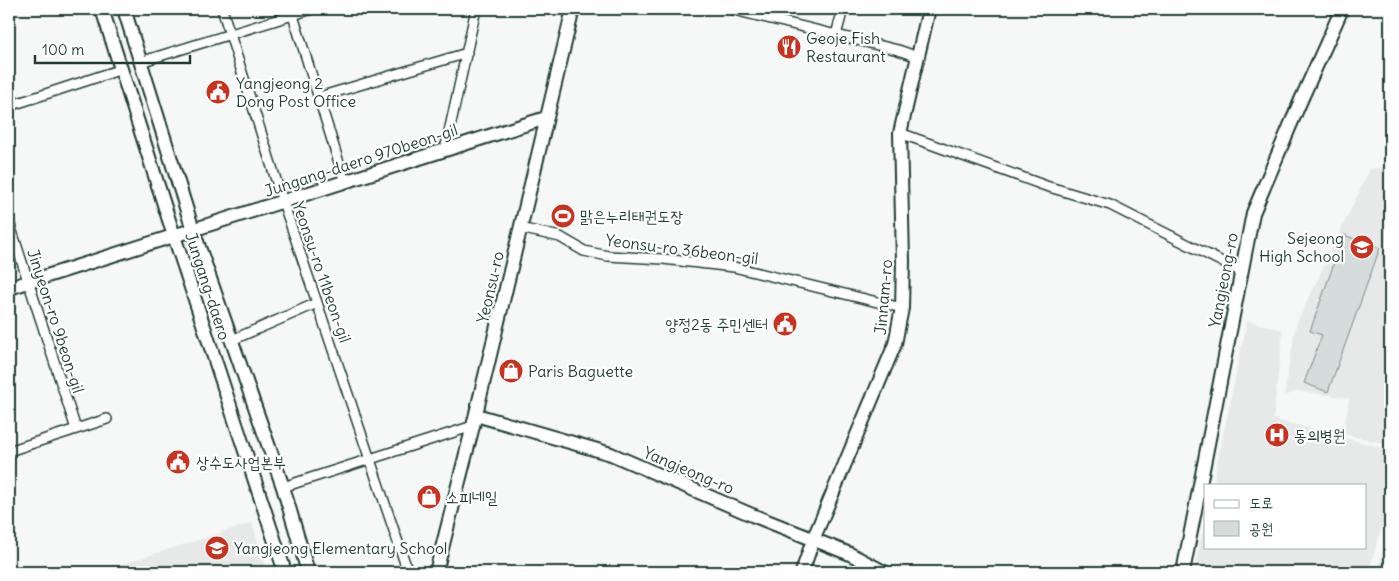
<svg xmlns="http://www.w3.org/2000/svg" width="1399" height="581" font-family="Delius,'Poor Story',sans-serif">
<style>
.built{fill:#e6e9e8}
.green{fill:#d6dcdb;stroke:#7a8c88}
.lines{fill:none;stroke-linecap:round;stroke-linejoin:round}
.street-casing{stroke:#1f3d34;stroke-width:12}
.secondary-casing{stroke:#1f3d34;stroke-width:16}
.street{stroke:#fff;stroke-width:9}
.secondary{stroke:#fff;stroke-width:12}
.labels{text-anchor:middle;stroke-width:4.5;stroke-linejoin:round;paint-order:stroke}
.poi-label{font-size:16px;fill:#1f3d34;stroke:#fff;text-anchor:start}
.street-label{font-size:16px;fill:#1f3d34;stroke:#fff}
</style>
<rect width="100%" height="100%" fill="#f6f7f7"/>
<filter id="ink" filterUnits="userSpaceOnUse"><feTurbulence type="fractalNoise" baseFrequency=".02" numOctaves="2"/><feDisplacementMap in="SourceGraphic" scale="10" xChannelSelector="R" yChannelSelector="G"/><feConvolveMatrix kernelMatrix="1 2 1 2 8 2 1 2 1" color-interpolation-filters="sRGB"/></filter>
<g filter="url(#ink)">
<!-- built -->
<path class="built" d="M 1390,166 L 1390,445 L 1344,434 L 1349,399 L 1335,396 L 1297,391 L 1284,396 L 1296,325 L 1370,169 Z
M 1247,321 L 1283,330 L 1273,419 L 1390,450 L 1390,501 L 1368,572 L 1194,572 L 1205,519 L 1205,547 L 1365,547 L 1365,485 L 1213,485 Z
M 252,523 L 267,572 L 98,572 Z
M 1390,529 L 1390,572 L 1377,572 Z"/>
<!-- green -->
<path class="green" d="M 1344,235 L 1380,248 L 1328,392 L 1304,383 L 1322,335 L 1310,331 Z"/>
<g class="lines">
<defs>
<path id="street" d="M 222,9 L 283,202 L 408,572
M 291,9 L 345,182
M 730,9 L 898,50 L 918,57
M 836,35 L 843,9
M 140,62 L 312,9
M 319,97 L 467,53
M 9,106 L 122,69
M 900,133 L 1046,186 L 1110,205 L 1242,272
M 445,150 L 476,9
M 9,222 L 76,429
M 520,228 L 560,237 L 584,251 L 608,256 L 663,259 L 734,267 L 902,308
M 232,340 L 317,303
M 9,451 L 107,419
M 283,487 L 473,426"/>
<path id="secondary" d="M 102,9 L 174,236 L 285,572
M 124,9 L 193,230 L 283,487 L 308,572
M 9,288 L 546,118
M 476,415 L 611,454 L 752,515 L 850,554 L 884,572
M 436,572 L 473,426 L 573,9
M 802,572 L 813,540 L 895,344 L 902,308 L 903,261 L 900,133 L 929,9
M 1183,572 L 1253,213 L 1301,100 L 1342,9"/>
</defs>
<!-- street casing -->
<use href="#street" class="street-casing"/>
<!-- secondary casing -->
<use href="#secondary" class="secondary-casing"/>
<!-- street -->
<use href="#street" class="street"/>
<!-- secondary -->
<use href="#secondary" class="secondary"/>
</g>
</g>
<!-- icons -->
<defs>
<symbol id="restaurant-disc" viewBox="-11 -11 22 22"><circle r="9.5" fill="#c8321e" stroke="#fff"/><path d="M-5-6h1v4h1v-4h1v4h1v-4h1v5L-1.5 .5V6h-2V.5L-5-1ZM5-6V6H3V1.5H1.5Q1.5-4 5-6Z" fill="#fff"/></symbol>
<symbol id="civic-disc" viewBox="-11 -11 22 22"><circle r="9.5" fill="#c8321e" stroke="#fff"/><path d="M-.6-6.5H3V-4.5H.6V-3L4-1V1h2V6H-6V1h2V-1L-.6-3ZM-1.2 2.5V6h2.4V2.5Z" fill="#fff"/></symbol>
<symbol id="stadium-disc" viewBox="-11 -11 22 22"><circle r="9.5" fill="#c8321e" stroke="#fff"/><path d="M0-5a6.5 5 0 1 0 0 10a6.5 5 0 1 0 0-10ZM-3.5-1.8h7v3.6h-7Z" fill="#fff"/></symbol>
<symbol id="school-disc" viewBox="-11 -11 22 22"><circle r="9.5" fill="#c8321e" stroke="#fff"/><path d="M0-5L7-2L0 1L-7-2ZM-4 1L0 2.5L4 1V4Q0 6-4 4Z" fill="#fff"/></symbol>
<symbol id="shop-disc" viewBox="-11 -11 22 22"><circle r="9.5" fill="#c8321e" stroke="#fff"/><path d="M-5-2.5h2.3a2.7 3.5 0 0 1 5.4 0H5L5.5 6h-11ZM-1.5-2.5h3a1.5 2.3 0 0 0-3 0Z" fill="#fff"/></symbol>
<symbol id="hospital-disc" viewBox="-11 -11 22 22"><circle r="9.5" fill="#c8321e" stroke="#fff"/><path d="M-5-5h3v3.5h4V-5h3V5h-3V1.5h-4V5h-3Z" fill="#fff"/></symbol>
</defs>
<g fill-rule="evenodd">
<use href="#restaurant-disc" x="775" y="33" width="28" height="28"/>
<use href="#civic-disc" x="204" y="78" width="28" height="28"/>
<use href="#stadium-disc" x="549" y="202" width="28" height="28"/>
<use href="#school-disc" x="1348" y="233" width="28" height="28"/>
<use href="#civic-disc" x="771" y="310" width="28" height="28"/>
<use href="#shop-disc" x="497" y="357" width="28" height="28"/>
<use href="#hospital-disc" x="1263" y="421" width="28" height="28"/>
<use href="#civic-disc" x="164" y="448" width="28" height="28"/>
<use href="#shop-disc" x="415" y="483" width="28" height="28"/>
<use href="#school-disc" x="203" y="534" width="28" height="28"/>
</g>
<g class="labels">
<!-- poi labels -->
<g class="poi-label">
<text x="806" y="44">Geoje Fish<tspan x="806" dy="18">Restaurant</tspan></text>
<text x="236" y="89">Yangjeong 2<tspan x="236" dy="18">Dong Post Office</tspan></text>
<text x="580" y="222">맑은누리태권도장</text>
<text x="1344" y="244" text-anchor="end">Sejeong<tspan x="1344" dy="18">High School</tspan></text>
<text x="768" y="330" text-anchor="end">양정2동 주민센터</text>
<text x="528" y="377">Paris Baguette</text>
<text x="1294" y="441">동의병원</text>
<text x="196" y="468">상수도사업본부</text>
<text x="446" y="503">소피네일</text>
<text x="234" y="554">Yangjeong Elementary School</text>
</g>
<!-- street labels -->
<g class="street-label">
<text transform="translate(361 160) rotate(-18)" y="6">Jungang-daero 970beon-gil</text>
<text transform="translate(682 249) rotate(7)" y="6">Yeonsu-ro 36beon-gil</text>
<text transform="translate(322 272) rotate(71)" y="6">Yeonsu-ro 11beon-gil</text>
<text transform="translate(1223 280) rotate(-79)" y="6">Yangjeong-ro</text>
<text transform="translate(208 286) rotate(72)" y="6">Jungang-daero</text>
<text transform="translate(490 287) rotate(-77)" y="6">Yeonsu-ro</text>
<text transform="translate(883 297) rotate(-85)" y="6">Jinnam-ro</text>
<text transform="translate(56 321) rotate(72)" y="6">Jinyeon-ro 9beon-gil</text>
<text transform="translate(689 470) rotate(23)" y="6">Yangjeong-ro</text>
</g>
</g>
<!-- margin -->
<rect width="1399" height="581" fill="none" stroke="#fff" stroke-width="30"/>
<rect x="15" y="15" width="1369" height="551" fill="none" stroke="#1f3d34" stroke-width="2" filter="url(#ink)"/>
<!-- legend -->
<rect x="1204" y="484" width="162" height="65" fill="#ffffff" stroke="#a5b1ae"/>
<rect x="1214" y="500" width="25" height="8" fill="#ffffff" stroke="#a5b1ae"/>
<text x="1249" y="508" font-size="15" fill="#1f3d34">도로</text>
<rect x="1214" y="521" width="25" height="15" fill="#d6dcdb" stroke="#a5b1ae"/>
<text x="1249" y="534" font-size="15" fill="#1f3d34">공원</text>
<!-- scale -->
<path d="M35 55v8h155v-8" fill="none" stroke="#1f3d34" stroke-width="2.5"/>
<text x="42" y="55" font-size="15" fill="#1f3d34" stroke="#ffffff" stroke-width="4" paint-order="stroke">100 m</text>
</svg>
